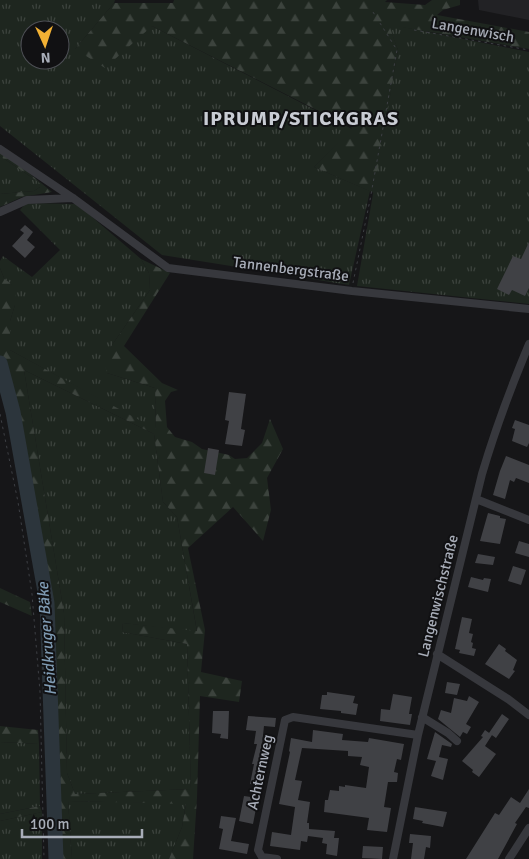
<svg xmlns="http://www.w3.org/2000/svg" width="529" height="859" font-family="Signika,sans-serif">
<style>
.built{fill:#222225}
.grass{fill:url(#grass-tufts);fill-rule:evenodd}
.forest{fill:url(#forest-firs);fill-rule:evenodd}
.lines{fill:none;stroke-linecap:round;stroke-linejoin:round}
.river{stroke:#2c353c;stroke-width:15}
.building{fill:#404145}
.path{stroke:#3d3f44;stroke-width:1;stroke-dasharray:2.5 4;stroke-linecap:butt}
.minor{stroke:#37383d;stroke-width:8}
.labels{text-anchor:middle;stroke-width:4;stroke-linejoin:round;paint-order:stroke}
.street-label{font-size:15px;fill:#a8adb8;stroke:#111113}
.water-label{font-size:16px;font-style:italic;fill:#7f9bb3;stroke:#111113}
.district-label{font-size:20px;font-weight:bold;letter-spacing:1px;fill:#c9ccd4;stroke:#111113}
</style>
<defs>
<pattern id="grass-tufts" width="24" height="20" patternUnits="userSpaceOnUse" patternTransform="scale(1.25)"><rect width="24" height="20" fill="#1e261f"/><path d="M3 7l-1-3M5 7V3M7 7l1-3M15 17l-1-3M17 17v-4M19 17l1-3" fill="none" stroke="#3c433d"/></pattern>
<pattern id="forest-firs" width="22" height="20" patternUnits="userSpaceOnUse" patternTransform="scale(1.25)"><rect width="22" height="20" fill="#1e261f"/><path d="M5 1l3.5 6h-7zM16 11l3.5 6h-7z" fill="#3c433d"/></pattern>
</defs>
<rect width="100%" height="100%" fill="#161618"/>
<!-- built -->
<path class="built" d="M 478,0 L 529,0 L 529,20 L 479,10 Z"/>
<!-- grass -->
<path class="grass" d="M 0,0 L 115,0 L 114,3 L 75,49 L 152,26 L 352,129 L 314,167 L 370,191 L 349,285 L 162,255 L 0,126 ZM 30,30 L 60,30 L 60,60 L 30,60 Z
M 388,24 L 529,52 L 529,304 L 357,286 L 398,50 Z
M 0,156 L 40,183 L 40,187 L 34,191 L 0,194 Z
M 26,203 L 77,204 L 141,259 L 149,273 L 150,290 L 112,345 L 107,373 L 155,388 L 156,430 L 10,350 L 10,321 L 15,305 L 11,284 L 4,278 L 0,268 L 0,261 L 3,256 L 32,277 L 60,250 L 20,210 Z
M 24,370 L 154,434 L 163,502 L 177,517 L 197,632 L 123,623 L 122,632 L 187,644 L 191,789 L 75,794 L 67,773 L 64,613 Z
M 0,742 L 39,744 L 40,806 L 0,814 Z
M 68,801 L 186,803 L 182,827 L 169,859 L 72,859 Z
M 42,812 L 42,859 L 0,859 L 0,821 Z"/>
<!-- forest -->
<path class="forest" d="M 174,0 L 387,0 L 385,2 L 425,5 L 432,0 L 460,0 L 460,5 L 443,10 L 437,15 L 529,32 L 529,49 L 389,25 L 398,50 L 374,193 L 314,167 L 352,128 L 152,26 L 105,68 L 75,49 L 114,3 L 173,3 Z
M 0,149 L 52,192 L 22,197 L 0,207 L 0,194 L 34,191 L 40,187 L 40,183 L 0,156 Z
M 141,259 L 170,273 L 124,346 L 162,383 L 178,390 L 171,392 L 165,401 L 167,427 L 175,437 L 192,442 L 202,449 L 229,455 L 235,459 L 247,458 L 262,443 L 270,419 L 283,449 L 267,478 L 271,510 L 263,541 L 233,507 L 188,548 L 205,630 L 201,672 L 242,681 L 239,702 L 200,696 L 197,798 L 193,859 L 169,859 L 182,827 L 186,804 L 68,801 L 72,859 L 57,859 L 48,603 L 13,411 L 0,357 L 0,268 L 4,278 L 11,284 L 16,292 L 15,305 L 10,321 L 10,350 L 156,429 L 155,388 L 107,373 L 105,365 L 112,345 L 150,290 L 149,273 ZM 24,370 L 154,434 L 163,502 L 177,517 L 197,631 L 123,623 L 122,632 L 187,644 L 191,789 L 75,794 L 67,773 L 64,613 Z
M 0,588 L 30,602 L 32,616 L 0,602 Z
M 0,726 L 38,730 L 39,744 L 0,742 Z
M 40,806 L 42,812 L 0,821 L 0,814 Z"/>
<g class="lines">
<!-- river -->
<path class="river" d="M 0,363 L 13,412 L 47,603 L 56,859"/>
</g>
<!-- building -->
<path class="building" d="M 25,225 L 33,232 L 27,240 L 35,247 L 25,258 L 12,246 L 24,233 L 20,230 Z
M 529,242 L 529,288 L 525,296 L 512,290 L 509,295 L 497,289 L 513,256 L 521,259 Z
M 229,392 L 246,394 L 241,429 L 245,430 L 242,446 L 225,444 L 229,421 L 225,420 Z
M 515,420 L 529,425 L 529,443 L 527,447 L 512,441 L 515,429 L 512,428 Z
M 208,448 L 219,450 L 215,475 L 204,473 Z
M 506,456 L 529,465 L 529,483 L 516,478 L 514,482 L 510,480 L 505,499 L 493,495 L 500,471 Z
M 488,513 L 500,516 L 500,518 L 506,519 L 500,544 L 480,541 Z
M 519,541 L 529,544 L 529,557 L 515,553 Z
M 478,554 L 495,557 L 493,565 L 475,563 Z
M 513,566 L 526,570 L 521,585 L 508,581 Z
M 471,577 L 483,580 L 484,578 L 491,579 L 488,592 L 468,587 Z
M 462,617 L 472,619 L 469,633 L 473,634 L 471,642 L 473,643 L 472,648 L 476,649 L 474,656 L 459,653 L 460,650 L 455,649 Z
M 499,644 L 506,649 L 505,651 L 517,660 L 513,670 L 515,671 L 509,679 L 485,664 Z
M 447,682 L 460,684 L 457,695 L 445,693 Z
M 327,692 L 355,696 L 353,703 L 358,704 L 356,715 L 341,713 L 341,711 L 320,709 L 322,695 L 327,695 Z
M 393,694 L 412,697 L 409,714 L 412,714 L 410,725 L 380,721 L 381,709 L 390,710 Z
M 469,696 L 479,702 L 466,724 L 471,727 L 467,734 L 463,732 L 460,737 L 438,719 L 441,710 L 451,713 L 454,698 L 467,701 Z
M 213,711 L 229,711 L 228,739 L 220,738 L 221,734 L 212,733 Z
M 502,714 L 509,719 L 496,738 L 489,733 Z
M 248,716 L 276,718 L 275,727 L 264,726 L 261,754 L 269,756 L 262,786 L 250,784 L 254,764 L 252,764 L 257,744 L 254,744 L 256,731 L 246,730 Z
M 313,730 L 343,734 L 342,740 L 368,742 L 369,738 L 404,744 L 401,760 L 397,759 L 394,772 L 398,773 L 397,782 L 388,782 L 384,807 L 391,808 L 387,832 L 367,830 L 369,818 L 324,812 L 325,800 L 328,800 L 330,790 L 339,791 L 339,786 L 345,787 L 345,785 L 366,788 L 369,767 L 360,765 L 362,757 L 348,756 L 348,751 L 302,748 L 295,780 L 302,781 L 298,800 L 310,802 L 307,823 L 309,823 L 309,829 L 335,831 L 334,838 L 339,838 L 337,856 L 326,854 L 327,844 L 322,843 L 323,838 L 308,836 L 307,842 L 301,841 L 300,850 L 270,846 L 272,832 L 291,835 L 295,807 L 279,804 L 290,752 L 289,751 L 291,738 L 312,742 Z
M 485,730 L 492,735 L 485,746 L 496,754 L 479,777 L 472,772 L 473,770 L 462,761 L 483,737 L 481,736 Z
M 435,732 L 452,744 L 451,747 L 442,745 L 439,757 L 448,759 L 443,780 L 431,776 L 436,761 L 427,759 Z
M 529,789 L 529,808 L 526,807 L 515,823 L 517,824 L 498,859 L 466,859 L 495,813 L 499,815 L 511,797 L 520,803 Z
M 244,796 L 258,798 L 253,824 L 239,821 Z
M 415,807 L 447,812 L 443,827 L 422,823 L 423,821 L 413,819 Z
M 221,816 L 236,818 L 231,841 L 249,844 L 247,854 L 219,849 L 223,829 L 219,828 Z
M 410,834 L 431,836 L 430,848 L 426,847 L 424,859 L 411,859 L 413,843 L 409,843 Z
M 363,846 L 383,847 L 382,859 L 362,858 Z"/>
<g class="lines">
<!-- path -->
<path class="path" d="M 414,30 L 529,50
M 353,283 L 370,200 L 397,50 L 373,12
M 0,414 L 18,502 L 32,594 L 40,692 L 44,859"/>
<!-- minor -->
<path class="minor" d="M 0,149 L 73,198 L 168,268 L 352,291 L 529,309
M 0,212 L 27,200 L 73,198
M 476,499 L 529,520
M 437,654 L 508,699 L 529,715
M 422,717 L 448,733 L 457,741
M 277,859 L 262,857 L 258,850 L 285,720 L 293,717 L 418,735
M 393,859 L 418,735 L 482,474 C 495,430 511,387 529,344
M 509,859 L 529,828"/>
</g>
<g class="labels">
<!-- street labels -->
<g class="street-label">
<text transform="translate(473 30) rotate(10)" y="5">Langenwisch</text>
<text transform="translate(291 269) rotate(7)" y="5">Tannenbergstraße</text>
<text transform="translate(438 596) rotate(-76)" y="5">Langenwischstraße</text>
<text transform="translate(260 772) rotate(-78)" y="5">Achternweg</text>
</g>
<!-- water labels -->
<g class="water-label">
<text transform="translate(46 639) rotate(-94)" y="6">Heidkruger Bäke</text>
</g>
<!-- district labels -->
<g class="district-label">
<text x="301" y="125">IPRUMP/STICKGRAS</text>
</g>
</g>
<!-- north arrow -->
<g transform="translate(45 45) rotate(177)"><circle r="24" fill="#111113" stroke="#4d4f55"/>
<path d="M0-4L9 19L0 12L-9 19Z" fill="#f2b134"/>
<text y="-8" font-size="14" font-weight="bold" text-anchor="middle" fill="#a8adb8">N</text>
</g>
<!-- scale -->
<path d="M22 829v8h120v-8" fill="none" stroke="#a8adb8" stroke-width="2.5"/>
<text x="30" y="829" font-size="15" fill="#a8adb8" stroke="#111113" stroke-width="4" paint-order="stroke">100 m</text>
</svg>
